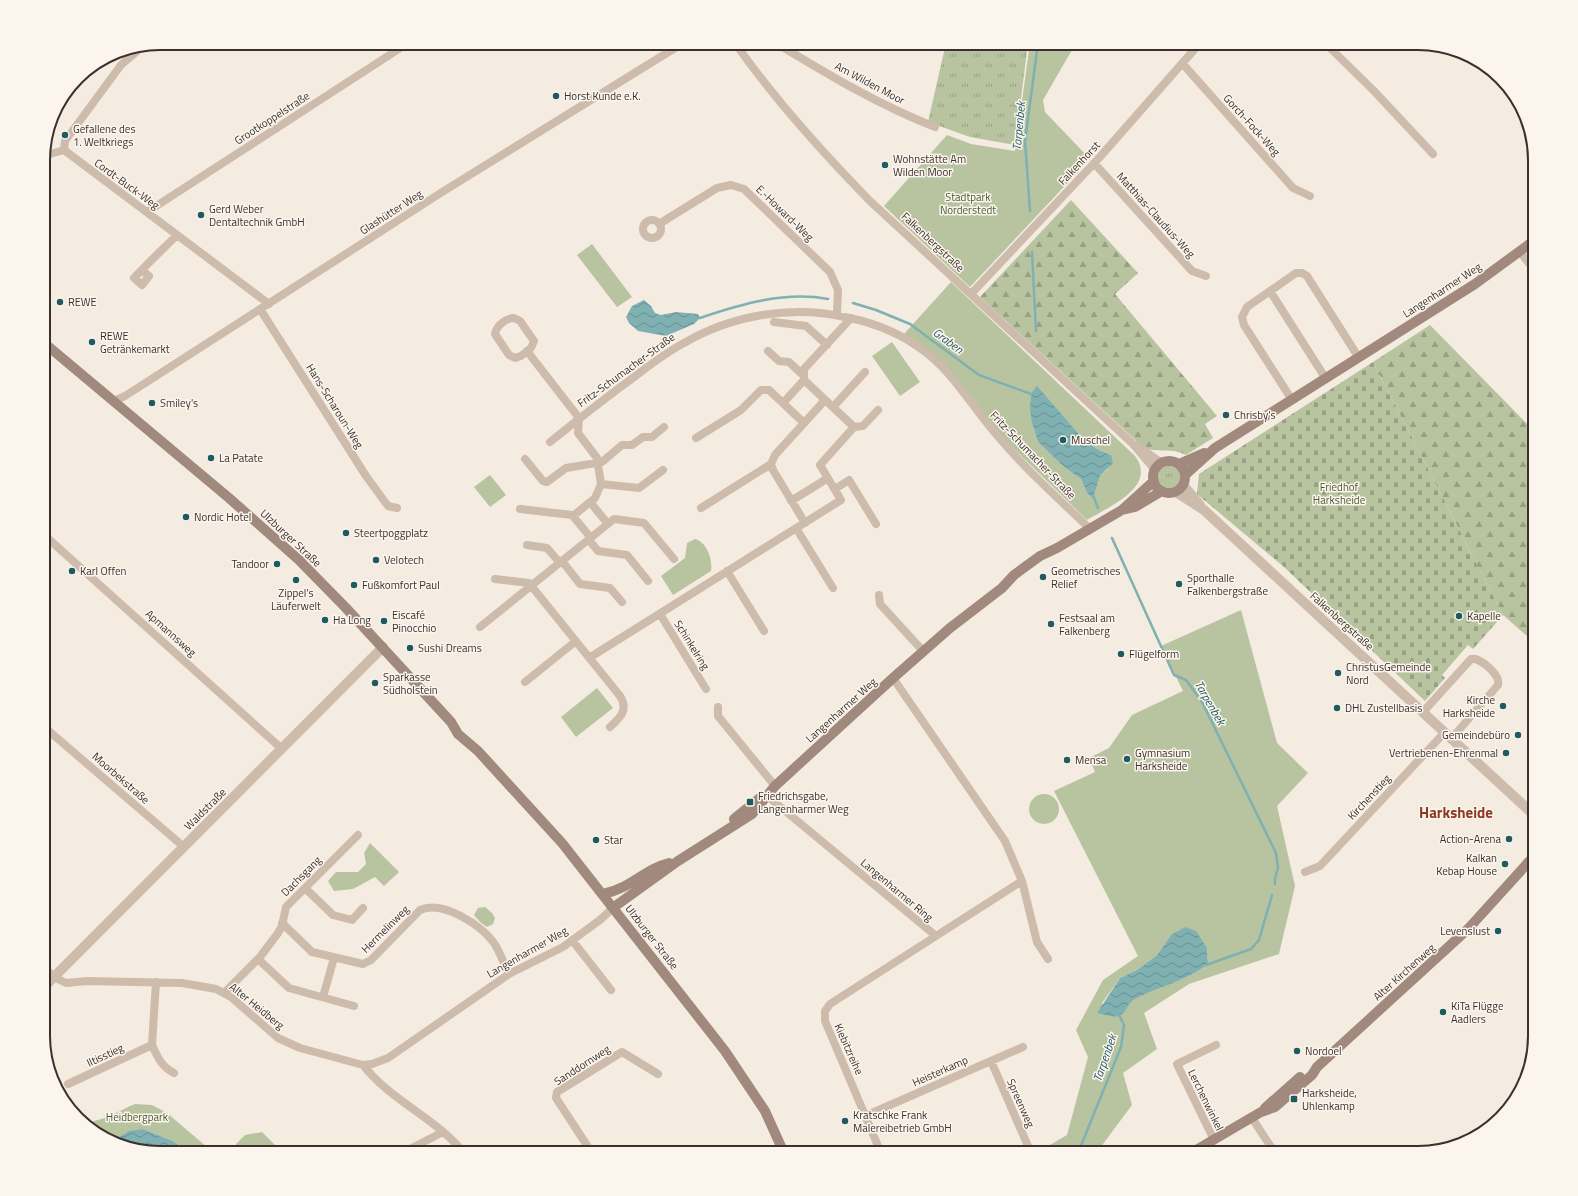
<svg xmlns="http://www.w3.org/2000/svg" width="1578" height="1196" font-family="'Titillium Web',sans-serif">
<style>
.grass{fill:url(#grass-tufts)}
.forest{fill:url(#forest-firs)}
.cemetery{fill:url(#cemetery-stones)}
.green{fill:#b8c4a0;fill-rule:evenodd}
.water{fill:url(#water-waves)}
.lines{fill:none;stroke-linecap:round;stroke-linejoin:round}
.stream{stroke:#7fb0b2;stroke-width:2.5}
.minor{stroke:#cdbbac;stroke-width:8}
.tertiary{stroke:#cdbbac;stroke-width:10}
.secondary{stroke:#a18a7d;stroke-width:10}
.poi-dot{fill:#1f5a5e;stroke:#fbf5ee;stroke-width:1.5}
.labels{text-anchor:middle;stroke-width:3;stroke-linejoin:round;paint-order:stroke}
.street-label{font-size:11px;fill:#3b302b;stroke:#fbf5ee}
.poi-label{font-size:11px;fill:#3b302b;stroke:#fbf5ee;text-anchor:start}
.park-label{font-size:11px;fill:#4a5a2e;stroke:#fbf5ee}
.water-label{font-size:12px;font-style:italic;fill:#1f5a5e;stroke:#fbf5ee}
.district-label{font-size:15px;font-weight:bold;fill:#8c3b22;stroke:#fbf5ee}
.rim{fill:none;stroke:#3b302b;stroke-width:2}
</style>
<defs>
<pattern id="grass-tufts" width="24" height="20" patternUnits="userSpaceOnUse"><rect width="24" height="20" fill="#b8c4a0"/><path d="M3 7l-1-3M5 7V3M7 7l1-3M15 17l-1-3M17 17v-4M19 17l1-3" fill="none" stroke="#97a083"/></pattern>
<pattern id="forest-firs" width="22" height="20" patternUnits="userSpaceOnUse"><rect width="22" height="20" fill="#b8c4a0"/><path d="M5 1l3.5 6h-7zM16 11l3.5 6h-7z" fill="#97a083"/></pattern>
<pattern id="cemetery-stones" width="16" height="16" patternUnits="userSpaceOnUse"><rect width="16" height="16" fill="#b8c4a0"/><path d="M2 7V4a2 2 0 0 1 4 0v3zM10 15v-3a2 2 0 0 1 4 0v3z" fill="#97a083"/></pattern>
<pattern id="water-waves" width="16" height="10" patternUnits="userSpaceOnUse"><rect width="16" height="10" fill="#7fb0b2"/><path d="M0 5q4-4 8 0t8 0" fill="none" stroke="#699091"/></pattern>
</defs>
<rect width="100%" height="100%" fill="#f4ebe1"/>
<!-- grass -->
<path class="grass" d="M 946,43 L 1028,43 L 1015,145 L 970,137 L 928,122 Z
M1158 477a11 11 0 1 1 22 0a11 11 0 1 1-22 0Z"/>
<!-- forest -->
<path class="forest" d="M 1071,200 L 1138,273 L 1115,294 L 1217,416 L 1205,424 L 1213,438 L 1186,455 C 1172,447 1157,454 1143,447 L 980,297 Z
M 1430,325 L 1535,432 L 1535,627 L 1527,636 L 1503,615 L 1373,362 Z"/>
<!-- cemetery -->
<path class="cemetery" d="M 1373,362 L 1503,615 L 1473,649 L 1468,645 L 1442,675 L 1445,678 L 1425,701 L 1284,567 L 1197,494 L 1199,474 Z"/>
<!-- green -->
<path class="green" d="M 1030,43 L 1076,43 L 1043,100 L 1045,112 L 1090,159 L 970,287 L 884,206 L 947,135 L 971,144 L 1015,151 Z
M 592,244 L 632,297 L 617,307 L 577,255 Z
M 951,282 L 1135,456 C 1158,487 1108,507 1087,520 L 1002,437 L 956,378 L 904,334 ZM 1037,387 L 1085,441 L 1099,450 L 1111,455 L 1108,469 L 1100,476 L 1093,496 L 1087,493 L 1081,479 L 1064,467 L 1038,442 L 1032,423 Z
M 892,342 L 920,382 L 900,396 L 872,356 Z
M 490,475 L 506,495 L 490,507 L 474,487 Z
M 695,539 C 707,542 713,560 711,571 L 673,595 L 661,576 L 685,558 L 687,543 Z
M 1241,610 L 1277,743 L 1308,773 L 1277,806 L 1295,886 L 1279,954 L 1189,984 L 1144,1013 L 1157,1049 L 1123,1073 L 1132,1105 L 1100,1148 L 1102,1153 L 1036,1153 L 1067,1135 L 1088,1057 L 1076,1030 L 1103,980 L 1138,956 L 1054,791 L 1095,772 L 1089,758 L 1109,748 L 1132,715 L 1183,691 L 1161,646 ZM 1171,935 L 1207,948 L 1208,964 C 1187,983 1156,983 1133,999 C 1125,1006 1124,1021 1107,1015 L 1102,1003 L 1120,978 L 1137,970 L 1157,955 Z
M 597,688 L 613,708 L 576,737 L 561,717 Z
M1029 809a15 15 0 1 1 30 0a15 15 0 1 1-30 0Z
M 370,843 L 399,872 L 384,886 L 375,877 L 353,889 L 334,891 L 328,881 L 336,872 L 358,872 L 366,864 L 364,853 Z
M 485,907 L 492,913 L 495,918 L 493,924 L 487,927 L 480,922 L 474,915 L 478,908 Z
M 135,1104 L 152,1105 L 167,1113 L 214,1153 L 187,1153 L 173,1141 L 143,1129 L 118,1138 L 131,1148 C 114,1145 93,1134 82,1121 C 101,1124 117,1111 135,1104 Z
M 262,1132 L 278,1148 L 289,1153 L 238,1153 L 236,1144 L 245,1135 Z"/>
<!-- water -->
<path class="water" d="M 644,300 L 651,306 L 655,313 L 661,315 L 676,312 L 698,314 L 700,318 L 694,324 L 666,336 L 638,331 L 629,323 L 626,317 L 632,306 Z
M 1037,386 L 1085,441 L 1099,450 L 1111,455 L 1113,463 L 1100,476 L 1093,498 L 1087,493 L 1081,479 L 1064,467 L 1038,442 L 1032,423 L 1030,408 L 1031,394 Z
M 1185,927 L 1196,931 L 1207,948 L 1208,964 C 1188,981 1158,986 1135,999 C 1127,1002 1127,1014 1118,1016 C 1112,1018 1103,1014 1097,1013 L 1120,978 L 1137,970 L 1157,955 L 1171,935 Z
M 143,1129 L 173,1141 L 187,1153 L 166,1153 L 151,1148 L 140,1150 L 131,1148 L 118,1138 L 129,1131 Z"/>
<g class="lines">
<!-- stream -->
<path class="stream" d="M 1030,211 L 1025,141 L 1038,43
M 1032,252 L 1036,331
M 853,303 L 876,310 L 910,324 L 979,375 L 1031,394
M 700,318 C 741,304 785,291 828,299
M 1093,495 L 1098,508
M 1112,538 L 1174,675 L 1186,680 L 1202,702 L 1276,853 L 1278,868 L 1275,878 L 1275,884
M 1206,965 L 1251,949 L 1259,940 L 1272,895
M 108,1139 L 118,1138
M 1078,1153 L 1121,1047 L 1124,1025 L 1118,1013"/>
<!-- minor -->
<path class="minor" d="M 735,43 C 775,100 821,151 870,201 L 1132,443 L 1155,470
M 776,43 C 827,74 879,105 935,127
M 1325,43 L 1374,91 L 1433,154
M 1182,63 L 1293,188 L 1310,196
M 64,150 L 269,304
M 64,150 L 65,141 L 121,65 L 143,46
M 43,156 L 64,150
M 43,156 L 43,168
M 1094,163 L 1192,271 L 1206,276
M 147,212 L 408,43
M643 229a9 9 0 1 1 18 0a9 9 0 1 1-18 0Z
M 659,224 L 717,188 L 731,185 L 744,189 L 830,272 L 838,290 L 837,315
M 1520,252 L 1535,271
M 142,270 L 149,276 L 142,285 L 134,278 C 148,263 163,249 177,235
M 1270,291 L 1326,379
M 971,294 L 1099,158 L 1200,43
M 260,309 L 366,476 L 388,506 L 397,508
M 514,318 L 520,321 L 534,341 L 531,348 L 521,356 L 515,358 L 509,355 L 495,334 C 496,326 506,318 514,318 Z
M 774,322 L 806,326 L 827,345
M 527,351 L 579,418
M 768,351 L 779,361 L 789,362 L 803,375
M 804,380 L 854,427 L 863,426 L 878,410
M 1292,400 L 1244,325 L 1242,317 L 1247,307 L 1296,273 L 1302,273 L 1307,276 L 1359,358
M 114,401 L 125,396 L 439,194 L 683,43
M 783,403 L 804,380 L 804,369 L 851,318
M 833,407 L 865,372
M 696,438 L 741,410 L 761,390 L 769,390 L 804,423
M 550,442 C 575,422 600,402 626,383 C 645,369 663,354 684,343 C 732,315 791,305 845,317 C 876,323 905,335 929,355 C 956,377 973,408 996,434 C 1024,468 1058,498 1090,529
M 1136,445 L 1162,463
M 525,459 L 543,481 L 547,482 L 566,468 L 602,462 L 622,445 L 632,445 L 643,437 L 652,437 L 664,427
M 771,464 L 773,470 L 805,523
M 601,484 L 639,488 L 663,470
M 835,489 L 849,480 L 876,524
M 791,501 L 828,478
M 590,502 L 608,524
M 701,508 L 771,464 L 775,455 L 825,400
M 520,509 L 572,515 L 591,538
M 573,516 L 595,498 L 601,484 L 597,458 L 578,433 L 579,418
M 796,528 L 833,588
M 43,534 L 282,749
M 589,540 L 598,551 L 627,555 L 648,581
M 527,545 L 547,548 L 560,563
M 562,561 L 580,584 L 610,588 L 622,602
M 727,571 L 764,631
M 495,579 L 529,583 L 620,696 C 629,710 620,718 610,727
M 879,595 L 880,604 L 923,651
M 660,614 L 706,689
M 480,627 L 614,519 L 644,523 L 674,559
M 589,658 L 841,500 L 820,465 L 854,427
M 893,678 L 1005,841 L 1022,881 L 1037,942 L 1048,959
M 525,682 L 576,641
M 718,707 L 718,716 L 775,786
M 1423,712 L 1471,659 C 1480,657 1501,675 1498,685 L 1452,738
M 43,726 L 184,847
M 766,795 L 936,936 L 1022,881
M 1305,872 L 1320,866 L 1445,732
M 305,888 L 333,915 L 352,920 L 363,908
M 282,923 L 312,952 L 363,964 L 371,960 L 420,910 C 443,900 481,925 494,943 C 500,952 504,964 509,974
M 572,940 L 611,990
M 258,959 L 289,988 L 354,1006
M 43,966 L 54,977 L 66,983 L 87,981 L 182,983 L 216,989 L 231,997 L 278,1038 L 300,1048 L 363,1065 L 372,1064 L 388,1058 L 509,974 L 563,947 L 600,920 L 614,907
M 224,993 L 260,957 L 278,933 L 282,926 L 286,907 L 358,835
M 323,997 L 334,958
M 152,1045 C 158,1058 161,1066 174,1073
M 991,1061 L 1031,1153
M 363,1065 C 391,1101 436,1118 464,1153
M 68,1084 L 152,1045 L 156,982
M 865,1116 L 1023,1047
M 1252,1118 L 1275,1153
M 1214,1140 L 1177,1064 L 1216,1045
M 402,1153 L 443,1132
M 592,1153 L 556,1098 L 557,1092 L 622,1052 L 658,1074
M 881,1153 L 825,1021 L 825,1011 L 830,1004 L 936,936"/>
<!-- tertiary -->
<path class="tertiary" d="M 1183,485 L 1200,505
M 1176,492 L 1204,510 L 1535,816
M 1528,862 L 1535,868
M 43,988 L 383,647"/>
<!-- secondary -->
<path class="secondary" d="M 43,342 L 229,498 L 299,560 L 346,608 L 451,722 L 458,734 L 478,751 L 562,843 L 725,1051 L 765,1111 L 784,1153
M1153 477a16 16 0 1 1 32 0a16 16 0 1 1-32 0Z
M 1179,464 L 1204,453
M 1185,475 L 1215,448 L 1475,284 L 1535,240
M 1122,510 L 1154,481
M 734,819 L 760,798
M 603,894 C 632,888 644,869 669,863
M 614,907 L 678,861 L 752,814 L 775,786 L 893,678 L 950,628 L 1002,588 L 1014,575 L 1040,556 L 1057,548 L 1122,510 L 1135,507 L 1162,491
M 1265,1108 L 1300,1077
M 1191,1153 L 1261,1112 L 1275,1107 L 1312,1075 L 1317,1067 L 1468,929 L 1535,855"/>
</g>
<!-- markers -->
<g class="poi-dot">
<circle cx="556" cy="96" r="4"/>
<circle cx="65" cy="135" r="4"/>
<circle cx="885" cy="165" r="4"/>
<circle cx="201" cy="215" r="4"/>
<circle cx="60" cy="302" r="4"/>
<circle cx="92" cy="342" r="4"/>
<circle cx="152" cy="403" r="4"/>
<circle cx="1226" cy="415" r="4"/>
<circle cx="1063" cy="440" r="4"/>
<circle cx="211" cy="458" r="4"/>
<circle cx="186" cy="517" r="4"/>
<circle cx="346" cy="533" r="4"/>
<circle cx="376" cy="560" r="4"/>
<circle cx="277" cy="564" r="4"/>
<circle cx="72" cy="571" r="4"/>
<circle cx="1043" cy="577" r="4"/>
<circle cx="296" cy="580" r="4"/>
<circle cx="1179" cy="584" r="4"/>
<circle cx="354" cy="585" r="4"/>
<circle cx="1459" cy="616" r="4"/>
<circle cx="325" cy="620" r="4"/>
<circle cx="384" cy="621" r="4"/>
<circle cx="1051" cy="624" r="4"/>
<circle cx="410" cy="648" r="4"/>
<circle cx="1121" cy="654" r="4"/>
<circle cx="1338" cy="673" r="4"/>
<circle cx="375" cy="683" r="4"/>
<circle cx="1503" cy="706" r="4"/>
<circle cx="1337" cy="708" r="4"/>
<circle cx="1518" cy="735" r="4"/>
<circle cx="1506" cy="753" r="4"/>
<circle cx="1127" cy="759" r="4"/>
<circle cx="1067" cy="760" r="4"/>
<rect x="746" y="798" width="8" height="8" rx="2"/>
<circle cx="1509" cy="839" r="4"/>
<circle cx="596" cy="840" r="4"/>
<circle cx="1505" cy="864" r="4"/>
<circle cx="1498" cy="931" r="4"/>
<circle cx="1443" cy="1012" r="4"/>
<circle cx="1297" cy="1051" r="4"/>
<rect x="1290" y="1095" width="8" height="8" rx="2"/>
<circle cx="845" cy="1121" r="4"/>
</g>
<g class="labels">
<!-- street labels -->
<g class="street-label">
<text transform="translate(870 83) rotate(28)" y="4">Am Wilden Moor</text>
<text transform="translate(272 118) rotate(-33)" y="4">Grootkoppelstraße</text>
<text transform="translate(1252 125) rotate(48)" y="4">Gorch-Fock-Weg</text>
<text transform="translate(1079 163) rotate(-47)" y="4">Falkenhorst</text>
<text transform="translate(127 184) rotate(36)" y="4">Cordt-Buck-Weg</text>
<text transform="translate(391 212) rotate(-33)" y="4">Glashütter Weg</text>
<text transform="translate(785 213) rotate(44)" y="4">E.-Howard-Weg</text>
<text transform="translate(1156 215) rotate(48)" y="4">Matthias-Claudius-Weg</text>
<text transform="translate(933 242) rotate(43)" y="4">Falkenbergstraße</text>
<text transform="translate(1442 290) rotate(-33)" y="4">Langenharmer Weg</text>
<text transform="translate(626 370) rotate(-36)" y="4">Fritz-Schumacher-Straße</text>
<text transform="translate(335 406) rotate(58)" y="4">Hans-Scharoun-Weg</text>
<text transform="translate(1033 455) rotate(46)" y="4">Fritz-Schumacher-Straße</text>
<text transform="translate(291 538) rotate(43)" y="4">Ulzburger Straße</text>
<text transform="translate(1342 621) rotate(42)" y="4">Falkenbergstraße</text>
<text transform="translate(171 633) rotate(42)" y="4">Apmannsweg</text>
<text transform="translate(692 645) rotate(58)" y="4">Schinkelring</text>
<text transform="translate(841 710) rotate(-42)" y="4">Langenharmer Weg</text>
<text transform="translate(121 778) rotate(41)" y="4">Moorbekstraße</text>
<text transform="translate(1369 797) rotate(-47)" y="4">Kirchenstieg</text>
<text transform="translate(205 809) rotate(-45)" y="4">Waldstraße</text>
<text transform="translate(301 876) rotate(-45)" y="4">Dachsgang</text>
<text transform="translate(897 890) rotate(40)" y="4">Langenharmer Ring</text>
<text transform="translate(385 929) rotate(-45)" y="4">Hermelinweg</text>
<text transform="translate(652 937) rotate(52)" y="4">Ulzburger Straße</text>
<text transform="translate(527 952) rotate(-30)" y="4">Langenharmer Weg</text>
<text transform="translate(1404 972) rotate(-42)" y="4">Alter Kirchenweg</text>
<text transform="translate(257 1006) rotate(39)" y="4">Alter Heidberg</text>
<text transform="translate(849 1049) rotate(66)" y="4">Kiebitzreihe</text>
<text transform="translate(105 1055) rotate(-25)" y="4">Iltisstieg</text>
<text transform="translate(582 1065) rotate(-33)" y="4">Sanddornweg</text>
<text transform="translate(940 1071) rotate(-24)" y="4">Heisterkamp</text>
<text transform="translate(1206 1100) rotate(64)" y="4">Lerchenwinkel</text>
<text transform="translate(1021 1103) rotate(66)" y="4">Spreenweg</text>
</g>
<!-- poi labels -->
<g class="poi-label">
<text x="564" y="100">Horst Kunde e.K.</text>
<text x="73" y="133">Gefallene des<tspan x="73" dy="13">1. Weltkriegs</tspan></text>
<text x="893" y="163">Wohnstätte Am<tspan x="893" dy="13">Wilden Moor</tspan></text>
<text x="209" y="213">Gerd Weber<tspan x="209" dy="13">Dentaltechnik GmbH</tspan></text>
<text x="68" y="306">REWE</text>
<text x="100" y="340">REWE<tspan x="100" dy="13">Getränkemarkt</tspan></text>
<text x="160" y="407">Smiley's</text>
<text x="1234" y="419">Chrisby's</text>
<text x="1071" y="444">Muschel</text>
<text x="219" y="462">La Patate</text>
<text x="194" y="521">Nordic Hotel</text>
<text x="354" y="537">Steertpoggplatz</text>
<text x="384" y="564">Velotech</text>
<text x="269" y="568" text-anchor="end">Tandoor</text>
<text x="80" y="575">Karl Offen</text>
<text x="1051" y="575">Geometrisches<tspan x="1051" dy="13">Relief</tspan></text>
<text x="1187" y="582">Sporthalle<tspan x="1187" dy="13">Falkenbergstraße</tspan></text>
<text x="362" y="589">Fußkomfort Paul</text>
<text x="296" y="597" text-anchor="middle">Zippel's<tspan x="296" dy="13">Läuferwelt</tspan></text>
<text x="392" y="619">Eiscafé<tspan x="392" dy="13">Pinocchio</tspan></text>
<text x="1467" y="620">Kapelle</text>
<text x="1059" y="622">Festsaal am<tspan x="1059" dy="13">Falkenberg</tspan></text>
<text x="333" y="624">Ha Long</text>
<text x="418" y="652">Sushi Dreams</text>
<text x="1129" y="658">Flügelform</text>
<text x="1346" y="671">ChristusGemeinde<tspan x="1346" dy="13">Nord</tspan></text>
<text x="383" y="681">Sparkasse<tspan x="383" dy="13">Südholstein</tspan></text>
<text x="1495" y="704" text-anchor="end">Kirche<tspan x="1495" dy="13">Harksheide</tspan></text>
<text x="1345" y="712">DHL Zustellbasis</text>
<text x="1510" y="739" text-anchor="end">Gemeindebüro</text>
<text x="1135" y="757">Gymnasium<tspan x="1135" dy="13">Harksheide</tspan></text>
<text x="1498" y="757" text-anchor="end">Vertriebenen-Ehrenmal</text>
<text x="1075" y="764">Mensa</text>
<text x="758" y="800">Friedrichsgabe,<tspan x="758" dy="13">Langenharmer Weg</tspan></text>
<text x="1501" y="843" text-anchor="end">Action-Arena</text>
<text x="604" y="844">Star</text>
<text x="1497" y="862" text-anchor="end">Kalkan<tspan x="1497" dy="13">Kebap House</tspan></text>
<text x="1490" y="935" text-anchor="end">Levenslust</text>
<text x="1451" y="1010">KiTa Flügge<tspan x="1451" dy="13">Aadlers</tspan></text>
<text x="1305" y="1055">Nordoel</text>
<text x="1302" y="1097">Harksheide,<tspan x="1302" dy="13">Uhlenkamp</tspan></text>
<text x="853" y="1119">Kratschke Frank<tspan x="853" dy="13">Malereibetrieb GmbH</tspan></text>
</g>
<!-- park labels -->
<g class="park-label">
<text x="968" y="201">Stadtpark<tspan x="968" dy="13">Norderstedt</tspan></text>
<text x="1339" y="491">Friedhof<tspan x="1339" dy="13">Harksheide</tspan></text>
<text x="137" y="1121">Heidbergpark</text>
</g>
<!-- water labels -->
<g class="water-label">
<text transform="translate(1019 126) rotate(-85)" y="4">Tarpenbek</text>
<text transform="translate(948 341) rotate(36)" y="4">Graben</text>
<text transform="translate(1210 703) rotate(60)" y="4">Tarpenbek</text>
<text transform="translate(1105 1058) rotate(-71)" y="4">Tarpenbek</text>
</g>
<!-- district labels -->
<g class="district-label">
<text x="1456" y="818">Harksheide</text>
</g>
</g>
<!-- crop -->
<path d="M0 0H1578V1196H0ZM160 50H1418A110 110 0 0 1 1528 160V1036A110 110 0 0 1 1418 1146H160A110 110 0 0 1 50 1036V160A110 110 0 0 1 160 50Z" fill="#fbf5ee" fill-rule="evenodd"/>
<path class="rim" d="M160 50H1418A110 110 0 0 1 1528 160V1036A110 110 0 0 1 1418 1146H160A110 110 0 0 1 50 1036V160A110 110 0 0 1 160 50Z"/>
</svg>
